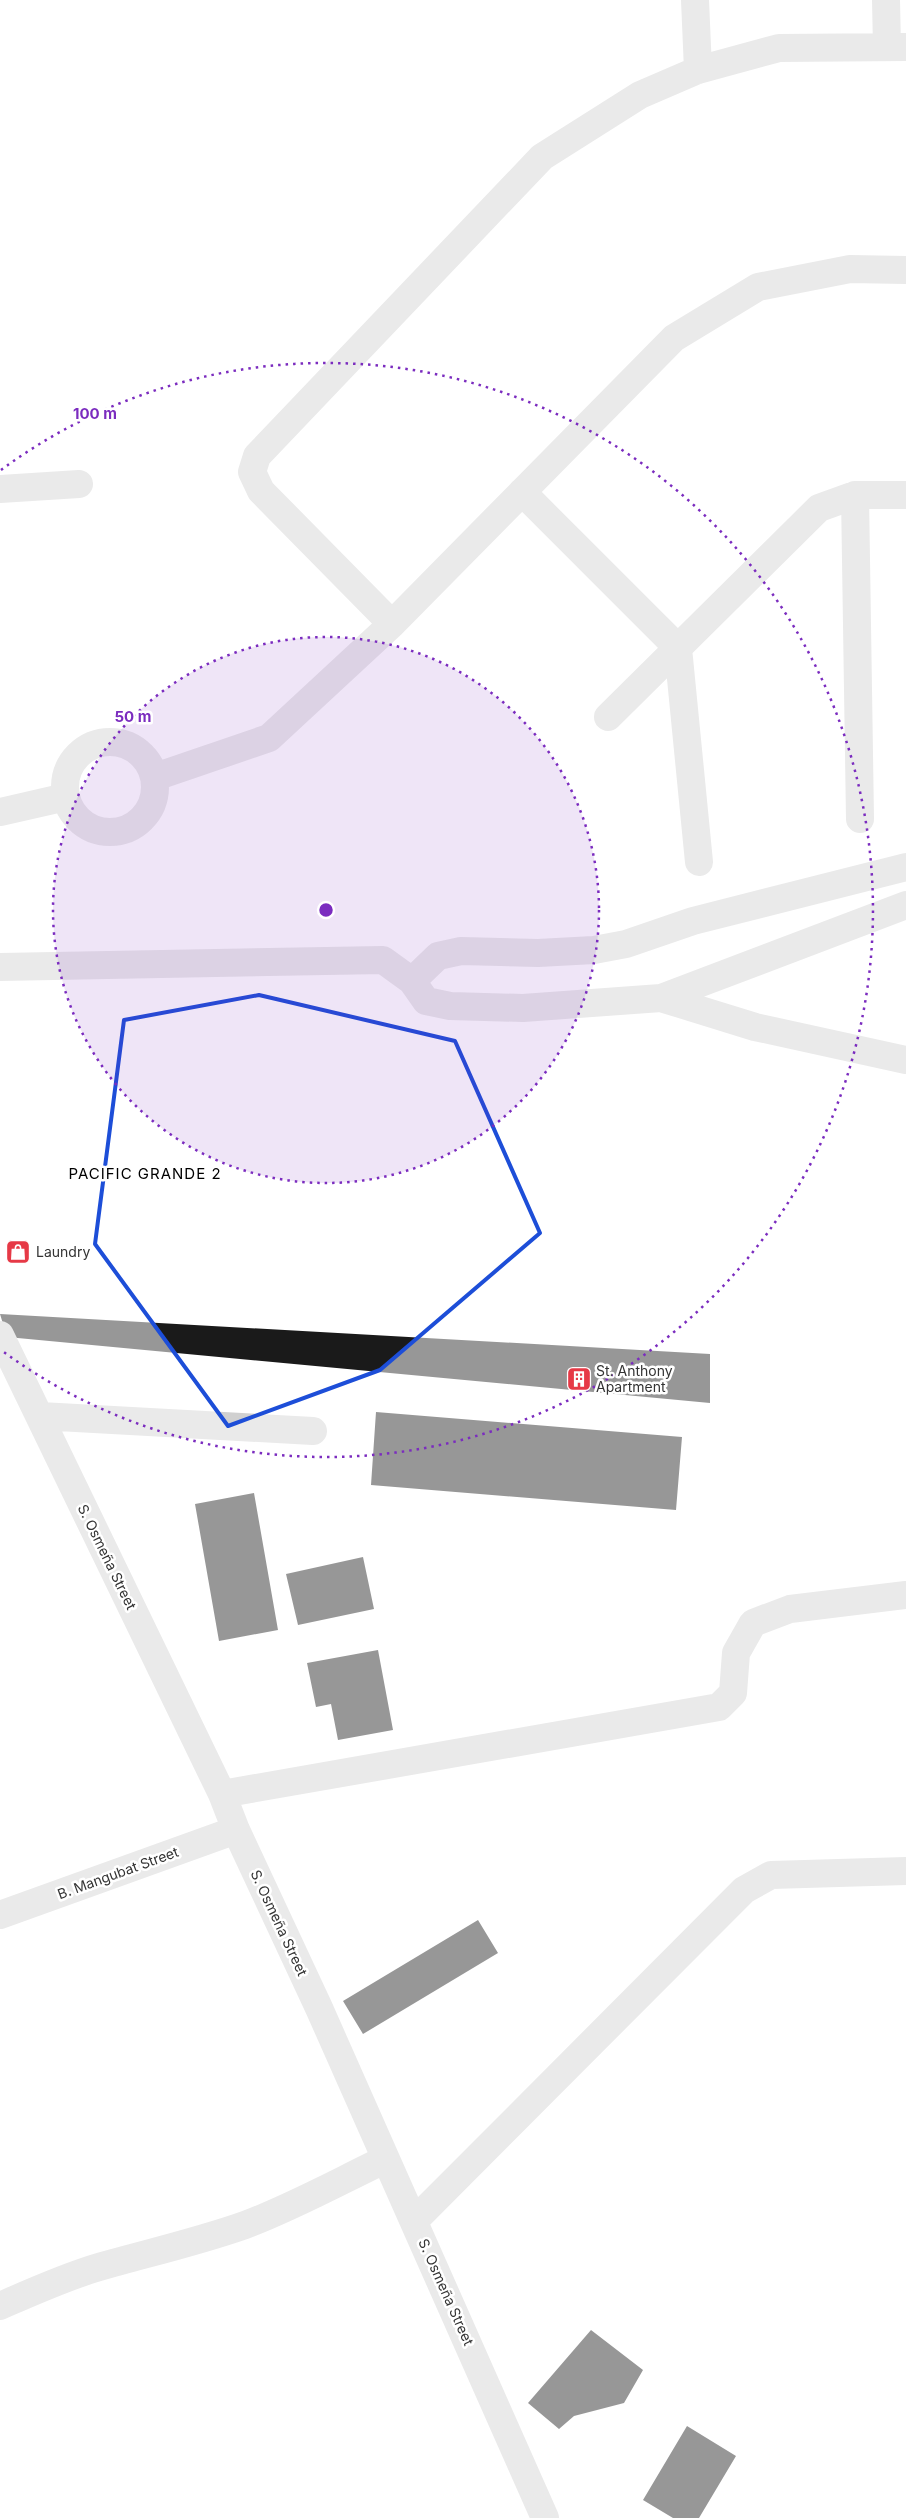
<svg xmlns="http://www.w3.org/2000/svg" width="906" height="2518" font-family="Inter,sans-serif">
<style>
.building{fill:#1a1a1a}
.lines{fill:none;stroke-linecap:round;stroke-linejoin:round}
.minor{stroke:#d0d0d0;stroke-width:28}
.marked{fill:none;stroke:#1d4ed8;stroke-width:4;stroke-linejoin:round}
.ring{fill:none;stroke:#7b2cbf;stroke-width:2.5;stroke-dasharray:2.5 5}
.labels{text-anchor:middle;stroke-width:5;stroke-linejoin:round;paint-order:stroke}
.poi-label{font-size:14px;fill:#333;stroke:#fff;text-anchor:start}
.street-label{font-size:14px;fill:#333;stroke:#fff}
.neighbourhood-label{font-size:15px;letter-spacing:1px;fill:#000;stroke:#fff}
.centre{fill:#7b2cbf;stroke:#fff;stroke-width:2.5}
.ring-label{font-size:15px;text-anchor:middle;font-weight:bold;fill:#7b2cbf;stroke:#fff;stroke-width:5;stroke-linejoin:round;paint-order:stroke}
</style>
<rect width="100%" height="100%" fill="#fff"/>
<!-- building -->
<path class="building" d="M 0,1314 L 710,1354 L 710,1403 L 7,1337 Z
M 376,1412 L 682,1437 L 676,1510 L 371,1485 Z
M 254,1493 L 278,1630 L 219,1641 L 195,1504 Z
M 363,1557 L 374,1609 L 298,1625 L 286,1574 Z
M 378,1650 L 393,1730 L 338,1740 L 331,1704 L 316,1707 L 307,1663 Z
M 478,1920 L 498,1953 L 363,2034 L 343,2001 Z
M 591,2330 L 643,2370 L 624,2403 L 574,2416 L 559,2429 L 528,2403 Z
M 687,2426 L 736,2456 L 699,2518 L 673,2518 L 643,2500 Z"/>
<g class="lines">
<!-- minor -->
<path class="minor" d="M 695,0 L 698,70
M 886,0 L 887,47
M 0,489 L 79,484
M 522,492 L 678,648 L 699,862
M 855,495 L 860,819
M 392,624 L 261,491 L 252,472 L 257,456 L 542,157 L 640,95 L 698,70 L 779,48 L 906,47
M 608,717 L 819,508 L 855,495 L 906,495
M65 787a45 45 0 1 1 90 0a45 45 0 1 1-90 0Z
M 155,777 L 269,738 L 392,624 L 674,338 L 758,287 L 850,269 L 906,270
M 0,812 L 66,797
M 0,967 L 383,960 L 412,981 L 426,1001 L 450,1006 L 523,1008 L 661,998 L 906,905
M 412,981 L 438,956 L 461,951 L 538,953 L 594,950 L 626,944 L 693,921 L 906,867
M 661,998 L 755,1027 L 906,1060
M 0,1335 L 222,1794 L 236,1830 L 319,2008 L 545,2518
M 40,1416 L 313,1431
M 222,1794 L 719,1707 L 733,1693 L 736,1653 L 753,1623 L 790,1609 L 906,1595
M 0,1915 L 236,1830
M 414,2221 L 744,1890 L 771,1875 L 906,1871
M 0,2306 C 32,2292 65,2277 99,2267 C 148,2253 197,2242 245,2225 C 293,2207 340,2181 386,2159"/>
</g>
<!-- marked area -->
<path d="M0 0H906V2518H0ZM 259,995 L 455,1041 L 540,1233 L 380,1370 L 228,1426 L 95,1244 L 124,1020 Z" fill="#fff" fill-opacity=".55" fill-rule="evenodd"/>
<path class="marked" d="M 259,995 L 455,1041 L 540,1233 L 380,1370 L 228,1426 L 95,1244 L 124,1020 Z"/>
<!-- distance rings -->
<circle cx="326" cy="910" r="273" fill="#7b2cbf" fill-opacity=".12"/>
<g class="ring">
<circle cx="326" cy="910" r="273"/>
<path d="M1 470A547 547 0 1 1 1 1350"/>
</g>
<!-- icons -->
<defs>
<symbol id="shop-square" viewBox="-11 -11 22 22"><rect x="-9" y="-9" width="18" height="18" rx="4" fill="#e63946" stroke="#fff"/><path d="M-5-2.5h2.3a2.7 3.5 0 0 1 5.4 0H5L5.5 6h-11ZM-1.5-2.5h3a1.5 2.3 0 0 0-3 0Z" fill="#fff"/></symbol>
<symbol id="building-square" viewBox="-11 -11 22 22"><rect x="-9" y="-9" width="18" height="18" rx="4" fill="#e63946" stroke="#fff"/><path d="M-4-6H4V6H1V3H-1V6H-4ZM-2.5-4.3h1.7v1.8h-1.7ZM.8-4.3h1.7v1.8H.8ZM-2.5-1h1.7V.8h-1.7ZM.8-1h1.7V.8H.8Z" fill="#fff"/></symbol>
</defs>
<g fill-rule="evenodd">
<use href="#shop-square" x="4" y="1238" width="28" height="28"/>
<use href="#building-square" x="565" y="1365" width="28" height="28"/>
</g>
<g class="labels">
<!-- poi labels -->
<g class="poi-label">
<text x="36" y="1257">Laundry</text>
<text x="596" y="1376">St. Anthony<tspan x="596" dy="16">Apartment</tspan></text>
</g>
<!-- street labels -->
<g class="street-label">
<text transform="translate(107 1557) rotate(64)" y="5">S. Osmeña Street</text>
<text transform="translate(118 1873) rotate(-20)" y="5">B. Mangubat Street</text>
<text transform="translate(279 1923) rotate(65)" y="5">S. Osmeña Street</text>
<text transform="translate(446 2292) rotate(66)" y="5">S. Osmeña Street</text>
</g>
<!-- neighbourhood labels -->
<g class="neighbourhood-label">
<text x="145" y="1179">PACIFIC GRANDE 2</text>
</g>
</g>
<circle cx="326" cy="910" r="8" class="centre"/>
<g class="ring-label">
<text x="95" y="419">100 m</text>
<text x="133" y="722">50 m</text>
</g>
</svg>
